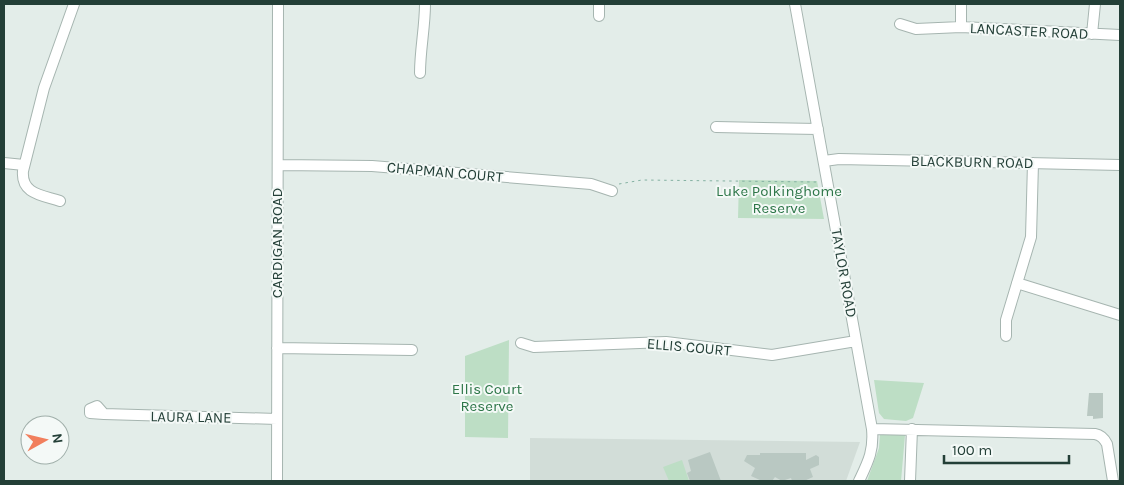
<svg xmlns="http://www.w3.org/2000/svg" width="1124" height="485" font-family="Karla,sans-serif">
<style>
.built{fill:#d2ddd8}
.green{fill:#bddec5}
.building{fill:#b9c8c2}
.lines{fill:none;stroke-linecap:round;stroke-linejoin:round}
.minor-casing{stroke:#a6b5b0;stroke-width:12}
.path{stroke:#84b1a2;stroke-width:1;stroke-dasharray:2.5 4;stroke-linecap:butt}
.minor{stroke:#fff;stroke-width:10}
.labels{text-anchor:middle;stroke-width:4;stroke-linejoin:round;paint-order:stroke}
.street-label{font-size:15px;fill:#233f37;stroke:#f4f9f7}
.park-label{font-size:15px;fill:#2d7648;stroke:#f4f9f7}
</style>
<rect width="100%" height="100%" fill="#e3ede9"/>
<!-- built -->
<path class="built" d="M 530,438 L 860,442 L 846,481 L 530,481 Z"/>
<!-- green -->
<path class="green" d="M 739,180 L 817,181 L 824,219 L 738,218 Z
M 509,340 L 508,438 L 465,437 L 465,356 Z
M 874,380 L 924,383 L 913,418 L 906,421 L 884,419 L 879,413 Z
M 880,434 L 905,435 L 901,481 L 867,481 L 879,448 Z
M 682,460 L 689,481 L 669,481 L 663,467 Z"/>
<!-- building -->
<path class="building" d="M 1089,393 L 1103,393 L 1103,418 L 1093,419 L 1093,416 L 1087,416 Z
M 710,452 L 721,481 L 690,481 L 687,473 L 691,471 L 688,460 Z
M 760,453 L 806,453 L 806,460 L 816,455 L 819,457 L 819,465 L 810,469 L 813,477 L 804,481 L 792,481 L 791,478 L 782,481 L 775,477 L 772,481 L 762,481 L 751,476 L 755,468 L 744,461 L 747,455 L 760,455 Z"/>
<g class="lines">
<defs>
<path id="minor" d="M 795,4 L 872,429 C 874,451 868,462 859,481
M 961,4 L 961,27 L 1120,35
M 599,16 L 599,4
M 900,24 L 916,29 L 961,27
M 1092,34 L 1095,4
M 420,73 C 420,50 425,27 425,4
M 716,127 L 818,129
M 824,161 L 839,159 L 1120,165
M 4,163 L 24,165
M 278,165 L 372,166 L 591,184 L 612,191
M 60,201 C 42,195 21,194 23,171 L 44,88 L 74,4
M 1017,283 L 1120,315
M 1006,336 L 1006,320 L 1031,237 L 1033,163
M 521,343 L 534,347 L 666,342 L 772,355 L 856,341
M 277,348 L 412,350
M 104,414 L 97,406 L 90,409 L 90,413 L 104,414 L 277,419
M 872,429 L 1095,434 C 1101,435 1104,438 1107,444 L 1113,481
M 277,481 L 278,4
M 910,481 L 912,429"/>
</defs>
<!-- minor casing -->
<use href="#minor" class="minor-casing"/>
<!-- path -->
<path class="path" d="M 619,184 L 642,180 L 816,182"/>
<!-- minor -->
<use href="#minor" class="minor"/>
</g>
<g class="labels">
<!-- street labels -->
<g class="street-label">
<text transform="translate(1029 31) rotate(3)" y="5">LANCASTER ROAD</text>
<text transform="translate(972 162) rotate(1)" y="5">BLACKBURN ROAD</text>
<text transform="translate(445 172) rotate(5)" y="5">CHAPMAN COURT</text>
<text transform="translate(277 243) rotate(-90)" y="5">CARDIGAN ROAD</text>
<text transform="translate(844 273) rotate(80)" y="5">TAYLOR ROAD</text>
<text transform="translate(689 347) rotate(5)" y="5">ELLIS COURT</text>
<text transform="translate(191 417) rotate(1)" y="5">LAURA LANE</text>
</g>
<!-- park labels -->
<g class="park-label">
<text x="779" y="196">Luke Polkinghome<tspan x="779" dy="17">Reserve</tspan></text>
<text x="487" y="394">Ellis Court<tspan x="487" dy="17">Reserve</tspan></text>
</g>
</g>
<!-- border -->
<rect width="1124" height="485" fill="none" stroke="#233f37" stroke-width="10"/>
<!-- north arrow -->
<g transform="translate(45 440) rotate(82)"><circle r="24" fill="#f4f9f7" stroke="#a0afaa"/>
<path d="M0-4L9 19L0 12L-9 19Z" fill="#f17f5d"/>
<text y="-8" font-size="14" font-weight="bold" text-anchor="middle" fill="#233f37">N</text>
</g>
<!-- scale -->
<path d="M944 455v8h125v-8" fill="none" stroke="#233f37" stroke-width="2.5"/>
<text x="952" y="455" font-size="15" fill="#233f37" stroke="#f4f9f7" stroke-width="4" paint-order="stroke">100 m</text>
</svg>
